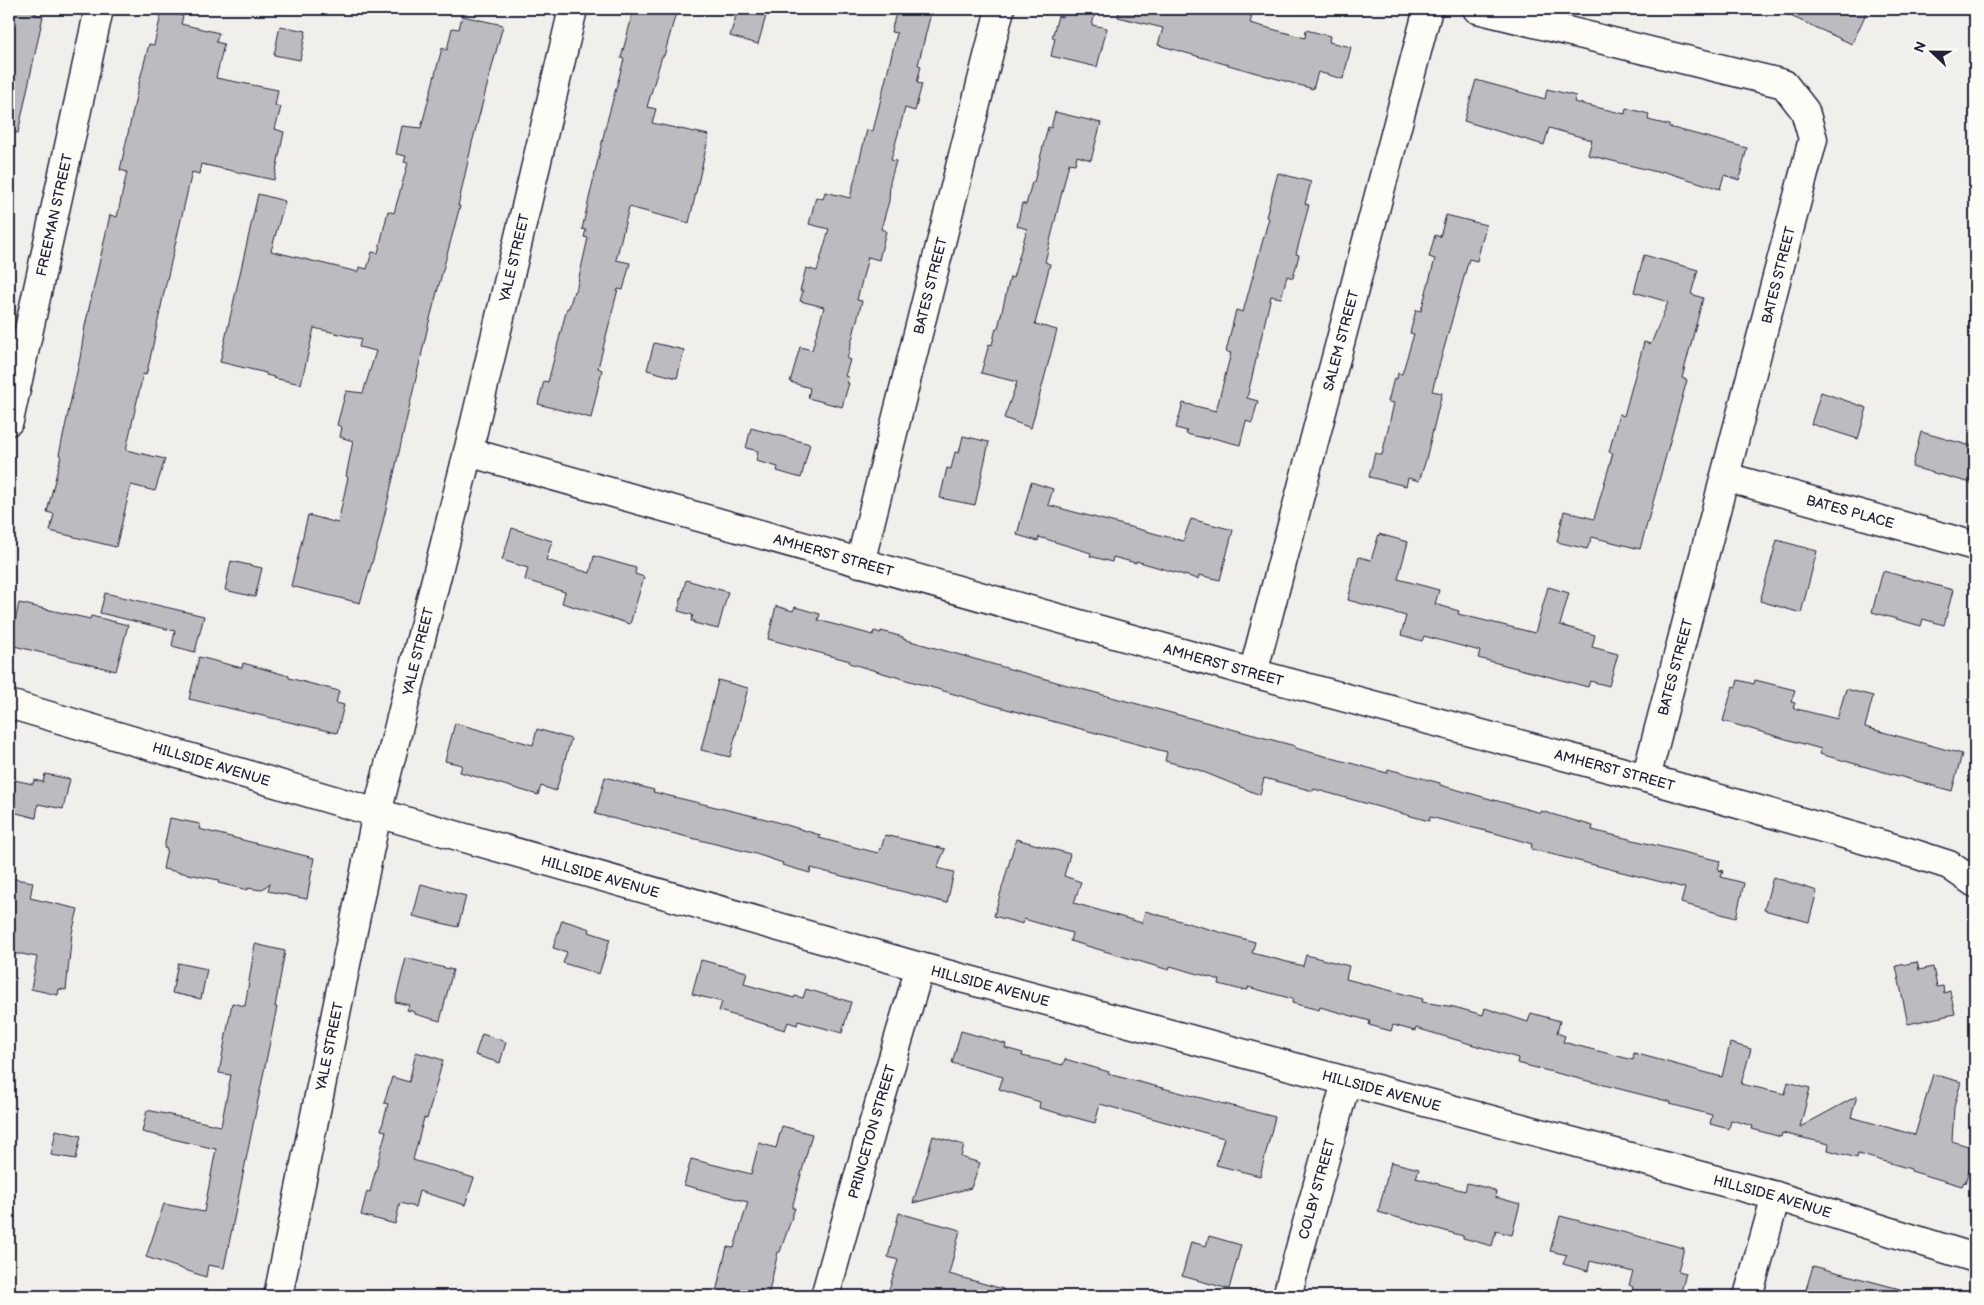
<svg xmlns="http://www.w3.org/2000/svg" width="1984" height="1305" font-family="'Balsamiq Sans',sans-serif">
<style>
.building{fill:#bcbcc0;stroke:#22223b}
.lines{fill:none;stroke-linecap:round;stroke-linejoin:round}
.minor-casing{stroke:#22223b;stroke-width:31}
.minor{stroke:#fdfcf7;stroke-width:28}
.labels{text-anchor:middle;stroke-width:4;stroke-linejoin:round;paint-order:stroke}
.street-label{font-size:14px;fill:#22223b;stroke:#fdfcf7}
</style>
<rect width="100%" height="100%" fill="#f0efec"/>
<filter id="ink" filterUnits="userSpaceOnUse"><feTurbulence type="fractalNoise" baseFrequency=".02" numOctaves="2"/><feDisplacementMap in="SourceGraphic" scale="10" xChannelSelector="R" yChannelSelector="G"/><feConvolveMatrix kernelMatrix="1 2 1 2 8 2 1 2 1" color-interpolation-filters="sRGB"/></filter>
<g filter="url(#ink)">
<!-- building -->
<path class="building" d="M 9,9 L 37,9 L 35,15 L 43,16 L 18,133 L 9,132 Z
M 634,9 L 677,9 L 664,56 L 662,56 L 647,107 L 656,109 L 652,123 L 709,135 L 689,223 L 629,207 L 616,260 L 630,263 L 623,290 L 618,289 L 598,368 L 602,370 L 591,418 L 538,404 L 544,381 L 548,382 L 567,308 L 569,308 L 574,291 L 576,291 L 588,238 L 584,237 L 586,230 L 582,229 L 606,125 L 624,59 L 621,58 Z
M 738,9 L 766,16 L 758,44 L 730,36 Z
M 897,9 L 932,9 L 918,65 L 921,66 L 917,83 L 922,84 L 915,111 L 905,108 L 891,160 L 896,161 L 890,182 L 889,201 L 881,229 L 886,231 L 879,260 L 868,257 L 857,300 L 862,301 L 847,359 L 850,360 L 845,376 L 848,377 L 847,383 L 849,383 L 842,407 L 808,398 L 810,388 L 790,382 L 800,347 L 812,350 L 824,307 L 800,301 L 803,291 L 800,291 L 806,268 L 817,271 L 829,229 L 809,224 L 816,197 L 823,199 L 825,192 L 850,198 L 867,130 L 873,131 L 897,33 L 891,32 Z
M 1064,9 L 1096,9 L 1092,25 L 1107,28 L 1097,67 L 1051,56 L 1055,38 L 1052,38 L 1058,16 L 1062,17 Z
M 1119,9 L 1225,9 L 1252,16 L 1250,23 L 1305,38 L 1306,30 L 1330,36 L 1329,42 L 1351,47 L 1343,79 L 1318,72 L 1313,89 L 1158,45 L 1163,28 L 1118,17 Z
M 1775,9 L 1868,9 L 1852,44 Z
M 162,11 L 183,16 L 181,24 L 219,33 L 216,42 L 224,44 L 216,78 L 278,90 L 275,106 L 281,107 L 275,129 L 284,132 L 274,180 L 201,164 L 199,174 L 192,172 L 163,297 L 150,359 L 146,375 L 143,374 L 126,450 L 165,459 L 155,491 L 131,485 L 116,547 L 50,531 L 54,514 L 47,512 L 61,456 L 59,455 L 80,358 L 85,326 L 110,215 L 117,217 L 127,172 L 120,170 L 139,83 L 149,44 L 154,45 Z
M 462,16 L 503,25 L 502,29 L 472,143 L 458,206 L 460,206 L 428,326 L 379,539 L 360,603 L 291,586 L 308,515 L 338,523 L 348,477 L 346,476 L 353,441 L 340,437 L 342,427 L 337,425 L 346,391 L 363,393 L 376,351 L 359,347 L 361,339 L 314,328 L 301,384 L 273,378 L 274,377 L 266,375 L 266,373 L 220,362 L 258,194 L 285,201 L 271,251 L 358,272 L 359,267 L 367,269 L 372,252 L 378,253 L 388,211 L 394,213 L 408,163 L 404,162 L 406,156 L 396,154 L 402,126 L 421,128 L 442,48 L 447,50 L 452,28 L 459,29 Z
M 280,26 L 306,31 L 300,60 L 274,55 Z
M 1476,80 L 1545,99 L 1547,89 L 1576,96 L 1574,102 L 1625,114 L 1626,108 L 1649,114 L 1648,120 L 1669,125 L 1669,127 L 1747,148 L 1739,180 L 1724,175 L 1720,189 L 1662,171 L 1661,173 L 1588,155 L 1592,140 L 1549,128 L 1544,145 L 1464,121 Z
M 1055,112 L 1101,123 L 1091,160 L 1077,156 L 1075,164 L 1069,163 L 1045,262 L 1050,264 L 1035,324 L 1057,330 L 1031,428 L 1004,418 L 1017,382 L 981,373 L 989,344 L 992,345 L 996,328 L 998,328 L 1010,277 L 1013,278 L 1027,229 L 1017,226 L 1022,203 L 1026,205 L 1032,182 L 1034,182 L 1048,127 L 1051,128 Z
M 1278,173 L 1311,182 L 1305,204 L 1309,205 L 1296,254 L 1299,255 L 1293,278 L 1287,276 L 1281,298 L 1271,296 L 1247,398 L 1258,401 L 1252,423 L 1246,421 L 1240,445 L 1209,437 L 1209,439 L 1186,434 L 1187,431 L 1176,428 L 1183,403 L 1216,411 L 1231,353 L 1226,352 L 1236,310 L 1243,312 L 1269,218 L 1266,217 Z
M 1446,215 L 1486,225 L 1477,261 L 1469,259 L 1432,391 L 1442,393 L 1425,463 L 1419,481 L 1408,478 L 1406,486 L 1369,477 L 1375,453 L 1382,455 L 1394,403 L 1388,402 L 1394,378 L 1397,379 L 1398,373 L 1402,374 L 1414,334 L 1410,333 L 1416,310 L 1421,311 L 1435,259 L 1429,257 L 1435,235 L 1440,237 Z
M 1644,255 L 1698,270 L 1691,294 L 1703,298 L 1682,378 L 1687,380 L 1640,549 L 1592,537 L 1587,549 L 1557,542 L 1564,511 L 1594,519 L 1613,453 L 1609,452 L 1619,414 L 1624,416 L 1644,342 L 1651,344 L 1668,302 L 1634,292 Z
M 654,343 L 684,350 L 677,378 L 647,370 Z
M 1821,392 L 1867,408 L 1858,439 L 1811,424 Z
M 751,428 L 810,444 L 801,478 L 777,471 L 778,467 L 756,461 L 758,451 L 746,448 Z
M 1921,432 L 1975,447 L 1975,484 L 1912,467 Z
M 963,436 L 989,442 L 975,505 L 940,498 L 947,468 L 951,469 L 955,452 L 959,453 Z
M 1031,482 L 1053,489 L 1048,505 L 1183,541 L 1191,519 L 1233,530 L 1220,580 L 1199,575 L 1198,579 L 1136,561 L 1136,563 L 1113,557 L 1112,562 L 1090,556 L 1091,553 L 1039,537 L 1038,541 L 1017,535 Z
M 512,528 L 552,541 L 546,560 L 590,573 L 594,556 L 636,568 L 635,574 L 644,577 L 630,624 L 562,603 L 565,592 L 525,580 L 528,568 L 502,560 Z
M 1379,534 L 1408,542 L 1398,579 L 1439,590 L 1435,604 L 1459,611 L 1458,614 L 1535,633 L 1548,587 L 1569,593 L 1560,625 L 1595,635 L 1592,647 L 1618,654 L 1609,686 L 1590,681 L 1588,687 L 1478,658 L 1480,651 L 1424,636 L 1422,641 L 1401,635 L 1406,616 L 1348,600 L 1359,557 L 1371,560 Z
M 1777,540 L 1817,551 L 1801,613 L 1760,601 Z
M 231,561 L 262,568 L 255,597 L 225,590 Z
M 1883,571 L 1953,590 L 1944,625 L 1923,619 L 1921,626 L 1872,612 Z
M 686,580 L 728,592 L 718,629 L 694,623 L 695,621 L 691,621 L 693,615 L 678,611 Z
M 105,593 L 204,616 L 195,652 L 172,646 L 175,631 L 100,613 Z
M 19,603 L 90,619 L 91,616 L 128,625 L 116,671 L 10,645 Z
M 776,606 L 793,611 L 795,607 L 820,614 L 818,620 L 873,635 L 874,631 L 881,633 L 881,631 L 903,637 L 903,639 L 1085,690 L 1295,746 L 1295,748 L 1387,773 L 1388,769 L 1440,783 L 1440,785 L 1541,813 L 1541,811 L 1593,826 L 1592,830 L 1720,861 L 1718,870 L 1723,871 L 1721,877 L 1744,883 L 1736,918 L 1681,903 L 1685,888 L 1531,849 L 1532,844 L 1498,834 L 1430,817 L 1429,821 L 1314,789 L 1313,791 L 1264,778 L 1260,795 L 1196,769 L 1165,761 L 1167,752 L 988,704 L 849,663 L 850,661 L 768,639 Z
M 199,657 L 242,668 L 243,663 L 289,676 L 289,678 L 339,691 L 336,703 L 344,705 L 337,733 L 189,699 Z
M 718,680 L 748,688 L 730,757 L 701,750 Z
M 1738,680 L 1754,684 L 1755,680 L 1795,690 L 1791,702 L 1795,703 L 1793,708 L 1837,719 L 1846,689 L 1873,696 L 1865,727 L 1962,754 L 1952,791 L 1820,754 L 1821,749 L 1723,721 L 1733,686 L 1736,687 Z
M 455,723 L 533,745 L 537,729 L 571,739 L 556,791 L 541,786 L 538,795 L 460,772 L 462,765 L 445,761 Z
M 45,774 L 70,779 L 63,809 L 38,804 L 36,818 L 9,811 L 9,779 L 33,784 L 34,780 L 43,782 Z
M 605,777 L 654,790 L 653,792 L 770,820 L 820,835 L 819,838 L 878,853 L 880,848 L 881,849 L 885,835 L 945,849 L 937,868 L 954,872 L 947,903 L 811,868 L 810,873 L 782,865 L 783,863 L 756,854 L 595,814 Z
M 170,818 L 200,824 L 199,829 L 314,858 L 307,899 L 268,891 L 270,883 L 261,890 L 248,888 L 248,890 L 218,883 L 219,880 L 163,869 L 167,849 L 164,848 Z
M 1016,839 L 1070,854 L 1064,876 L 1081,882 L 1074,903 L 1142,923 L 1145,911 L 1255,942 L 1252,953 L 1303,966 L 1306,955 L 1349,966 L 1346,979 L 1423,999 L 1422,1002 L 1454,1007 L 1483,1015 L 1485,1008 L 1528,1022 L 1531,1013 L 1560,1021 L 1557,1033 L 1565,1036 L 1563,1042 L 1633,1060 L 1634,1053 L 1722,1077 L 1730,1043 L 1751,1049 L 1741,1084 L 1785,1094 L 1788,1082 L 1810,1088 L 1800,1127 L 1857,1096 L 1851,1117 L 1915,1135 L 1933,1074 L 1961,1082 L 1954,1107 L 1952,1141 L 1974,1148 L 1972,1153 L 1974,1153 L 1965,1183 L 1964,1182 L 1962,1186 L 1911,1171 L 1911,1169 L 1858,1154 L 1857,1158 L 1828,1150 L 1829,1144 L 1782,1133 L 1781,1137 L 1752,1129 L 1753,1126 L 1731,1120 L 1729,1129 L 1710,1124 L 1712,1115 L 1670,1104 L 1671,1102 L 1517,1063 L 1518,1058 L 1416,1028 L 1415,1031 L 1393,1025 L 1391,1031 L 1369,1025 L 1370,1021 L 1320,1007 L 1319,1010 L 1292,1003 L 1293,999 L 1248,987 L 1248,990 L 1242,989 L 1242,990 L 1219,984 L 1220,980 L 1170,966 L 1169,970 L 1070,941 L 1072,933 L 1024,919 L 1023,924 L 994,916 Z
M 1773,877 L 1817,891 L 1809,922 L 1764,910 Z
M 9,878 L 33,882 L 30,898 L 78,909 L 72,933 L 66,990 L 59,989 L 58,995 L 31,989 L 37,957 L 22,954 L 9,954 Z
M 421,884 L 466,896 L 458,927 L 413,916 Z
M 562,920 L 590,929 L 589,932 L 610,939 L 599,974 L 563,963 L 567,952 L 553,948 Z
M 255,944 L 285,951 L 275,1007 L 277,1007 L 224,1268 L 208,1265 L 206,1277 L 146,1257 L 164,1204 L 204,1212 L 216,1149 L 142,1132 L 147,1110 L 221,1126 L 231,1075 L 219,1073 L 232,1003 L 245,1006 Z
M 406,958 L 453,970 L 440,1021 L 415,1014 L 415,1012 L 407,1010 L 409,1005 L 395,1002 Z
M 701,960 L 747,972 L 744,984 L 794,998 L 795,996 L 803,998 L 806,989 L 851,1002 L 842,1033 L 798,1021 L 797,1025 L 788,1022 L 785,1030 L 719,1011 L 722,1002 L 692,994 Z
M 1917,962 L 1919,970 L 1933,967 L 1937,987 L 1943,986 L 1944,993 L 1950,991 L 1955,1014 L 1908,1024 L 1896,966 Z
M 178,963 L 207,969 L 201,999 L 172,993 Z
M 961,1031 L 1006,1044 L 1005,1048 L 1023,1053 L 1022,1056 L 1063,1065 L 1065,1059 L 1109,1072 L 1108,1074 L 1275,1117 L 1260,1176 L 1216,1165 L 1224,1138 L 1100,1104 L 1095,1123 L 1039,1108 L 1040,1102 L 999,1089 L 1003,1077 L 952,1063 Z
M 482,1034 L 506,1042 L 500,1063 L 475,1055 Z
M 416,1052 L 443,1060 L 427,1119 L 424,1118 L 413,1160 L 474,1178 L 465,1205 L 419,1191 L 415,1207 L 400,1203 L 395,1224 L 361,1215 L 367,1191 L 370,1192 L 386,1131 L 381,1130 L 388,1104 L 384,1103 L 392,1077 L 409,1082 Z
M 782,1126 L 812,1134 L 792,1208 L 795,1208 L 780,1252 L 778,1252 L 768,1296 L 715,1296 L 727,1247 L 734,1248 L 748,1202 L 684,1185 L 691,1159 L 751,1174 L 759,1143 L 776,1148 Z
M 56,1130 L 81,1136 L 76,1159 L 51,1155 Z
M 933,1136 L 964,1145 L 961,1157 L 980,1163 L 971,1188 L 913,1203 Z
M 1391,1162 L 1419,1169 L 1416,1178 L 1465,1191 L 1467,1183 L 1491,1189 L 1496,1192 L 1495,1197 L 1520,1204 L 1512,1235 L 1496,1231 L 1492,1246 L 1463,1238 L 1463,1236 L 1378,1212 Z
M 899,1213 L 960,1230 L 949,1274 L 1003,1289 L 1002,1296 L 887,1296 L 898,1260 L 888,1257 Z
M 1560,1216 L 1684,1248 L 1678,1271 L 1686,1273 L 1680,1296 L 1630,1296 L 1633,1287 L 1629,1285 L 1633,1272 L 1590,1261 L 1588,1271 L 1563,1264 L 1567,1255 L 1550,1251 Z
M 1209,1236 L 1241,1245 L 1229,1289 L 1182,1276 L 1191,1242 L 1206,1246 Z
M 1813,1266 L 1900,1289 L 1899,1296 L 1804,1296 Z"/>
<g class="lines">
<defs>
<g id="minor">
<path d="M 1477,9 L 1784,84 L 1805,111 L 1813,139 L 1646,778"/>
<path id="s1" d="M 9,421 L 99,9"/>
<path id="s2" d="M 468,452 L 1253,673 L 1646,778 L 1915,854 L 1949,865 L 1975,883"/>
<path id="s3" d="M 1726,477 L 1975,546"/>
<path id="s4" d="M 860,563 L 1000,9"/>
<path id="s5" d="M 1253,673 L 1428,9"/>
<path id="s6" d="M 9,704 L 377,813 L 920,967 L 1776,1196 L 1975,1258"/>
<path id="s7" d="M 278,1296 L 377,813 L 468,452 L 573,9"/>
<path id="s8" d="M 825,1296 L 873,1125 L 920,967"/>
<path id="s9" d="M 1287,1296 L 1346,1082"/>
<path d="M 1748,1296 L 1776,1196"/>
</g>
</defs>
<!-- minor casing -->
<use href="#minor" class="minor-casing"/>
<!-- minor -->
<use href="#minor" class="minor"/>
</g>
</g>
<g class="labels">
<!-- street labels -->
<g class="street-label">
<text dy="5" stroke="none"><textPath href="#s1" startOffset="211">FREEMAN STREET</textPath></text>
<text dy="5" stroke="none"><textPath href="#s7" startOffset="1065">YALE STREET</textPath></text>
<text transform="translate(1778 275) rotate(-76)" y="5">BATES STREET</text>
<text dy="5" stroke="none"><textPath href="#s4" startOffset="286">BATES STREET</textPath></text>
<text dy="5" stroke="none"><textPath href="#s5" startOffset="344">SALEM STREET</textPath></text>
<text dy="5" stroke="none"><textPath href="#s3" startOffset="129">BATES PLACE</textPath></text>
<text dy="5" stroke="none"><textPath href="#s2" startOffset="380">AMHERST STREET</textPath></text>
<text dy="5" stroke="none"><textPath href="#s7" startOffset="660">YALE STREET</textPath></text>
<text dy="5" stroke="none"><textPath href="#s2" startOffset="785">AMHERST STREET</textPath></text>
<text transform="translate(1675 667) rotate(-75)" y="5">BATES STREET</text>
<text dy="5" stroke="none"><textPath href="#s6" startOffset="211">HILLSIDE AVENUE</textPath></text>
<text dy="5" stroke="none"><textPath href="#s2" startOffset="1190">AMHERST STREET</textPath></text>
<text dy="5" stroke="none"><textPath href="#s6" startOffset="616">HILLSIDE AVENUE</textPath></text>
<text dy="5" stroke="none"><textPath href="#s6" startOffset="1021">HILLSIDE AVENUE</textPath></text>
<text dy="5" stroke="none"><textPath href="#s7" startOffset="255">YALE STREET</textPath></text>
<text dy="5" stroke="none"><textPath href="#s6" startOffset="1426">HILLSIDE AVENUE</textPath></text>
<text dy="5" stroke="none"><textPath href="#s8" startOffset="171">PRINCETON STREET</textPath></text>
<text dy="5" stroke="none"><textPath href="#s9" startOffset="111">COLBY STREET</textPath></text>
<text dy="5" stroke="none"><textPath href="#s6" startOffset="1831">HILLSIDE AVENUE</textPath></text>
</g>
</g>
<!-- margin -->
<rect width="1984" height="1305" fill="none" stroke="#fdfcf7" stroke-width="30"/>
<rect x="15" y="15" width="1954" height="1275" fill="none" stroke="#22223b" stroke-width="2" filter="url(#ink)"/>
<!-- north arrow -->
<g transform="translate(1932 52) rotate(292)" stroke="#fdfcf7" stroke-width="4" paint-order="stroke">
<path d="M0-4L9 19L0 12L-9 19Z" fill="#22223b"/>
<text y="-8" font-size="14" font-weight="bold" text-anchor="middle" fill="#22223b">N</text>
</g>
</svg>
